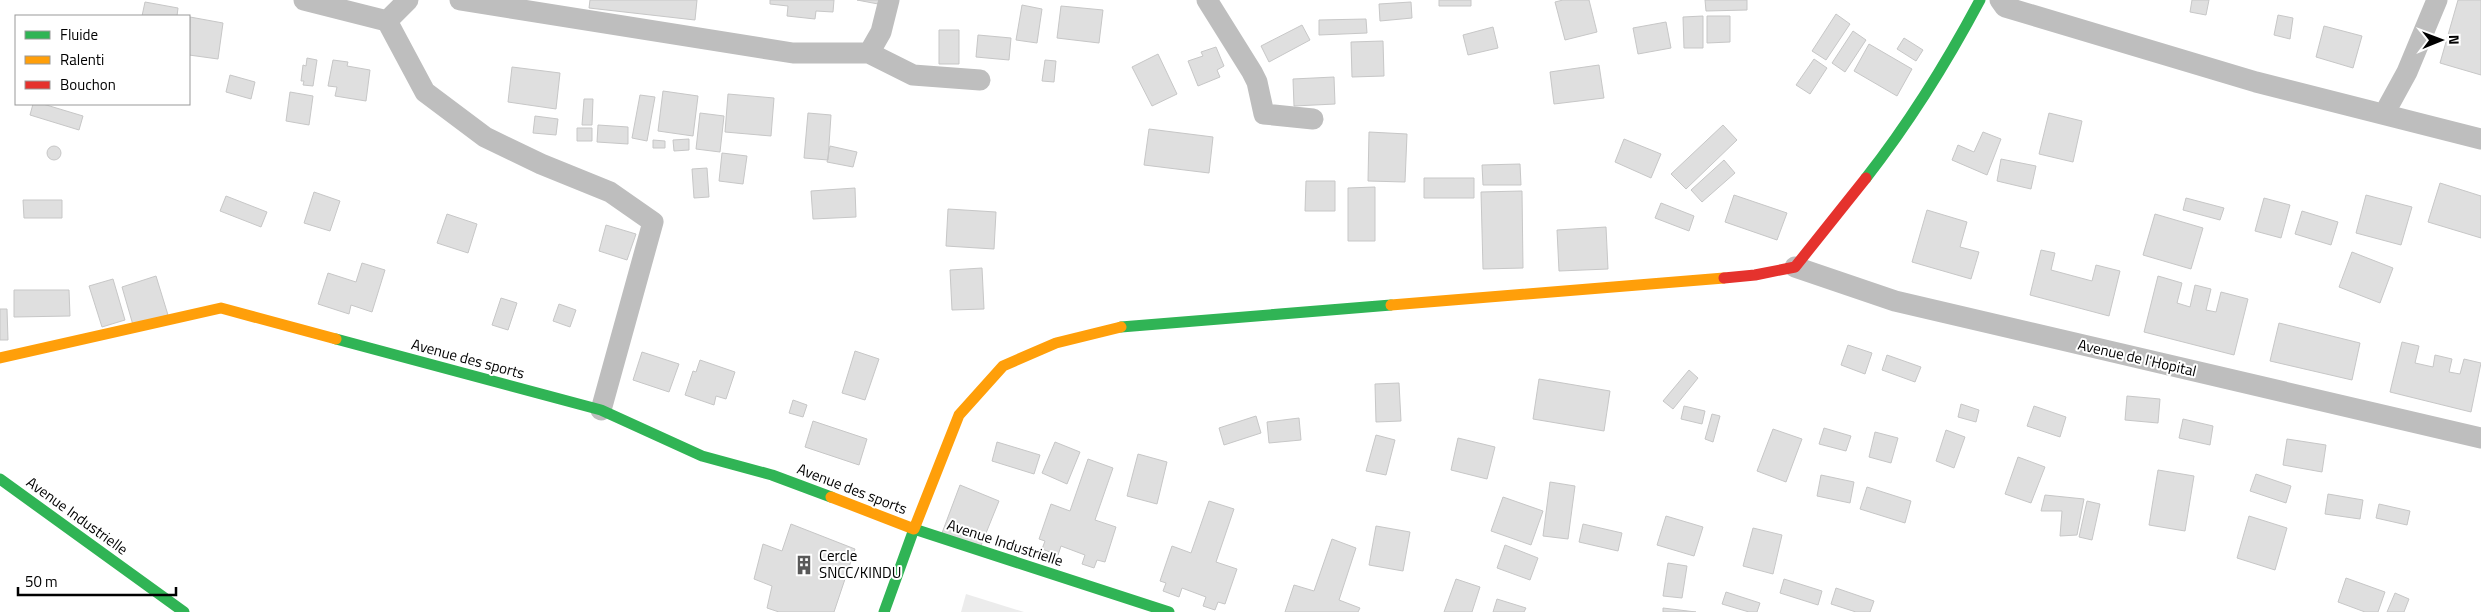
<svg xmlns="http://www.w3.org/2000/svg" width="2481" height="612" font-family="'Titillium Web',sans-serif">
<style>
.green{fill:#ececec}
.building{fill:#dfdfdf;stroke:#c7c7c7}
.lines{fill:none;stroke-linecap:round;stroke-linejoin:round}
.street{stroke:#bebebe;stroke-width:21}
.fast{stroke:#30b455;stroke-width:11}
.slow{stroke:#ff9f0a;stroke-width:11}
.jam{stroke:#e5322d;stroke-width:11}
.labels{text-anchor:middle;stroke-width:4;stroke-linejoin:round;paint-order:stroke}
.street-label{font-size:15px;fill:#000;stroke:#fff}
.poi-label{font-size:15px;fill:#000;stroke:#fff;text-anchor:start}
</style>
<rect width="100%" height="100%" fill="#fff"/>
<!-- green -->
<path class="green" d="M 966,594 L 1024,612 L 961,612 Z"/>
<!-- building -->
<path class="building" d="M 590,0 L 697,0 L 695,20 L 589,8 Z
M 770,0 L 834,0 L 833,12 L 816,11 L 815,19 L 787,16 L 788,6 L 770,4 Z
M 857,0 L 879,0 L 878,4 Z
M 1439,0 L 1471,0 L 1471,6 L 1439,6 Z
M 1563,0 L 1589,0 L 1597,32 L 1565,40 L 1555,2 Z
M 1705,0 L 1747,0 L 1747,10 L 1706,11 Z
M 2192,0 L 2209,0 L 2206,15 L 2190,12 Z
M 2458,0 L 2481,0 L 2481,75 L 2440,63 Z
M 145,2 L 178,8 L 177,16 L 142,16 Z
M 1411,2 L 1412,18 L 1380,21 L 1379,4 Z
M 1022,5 L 1042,9 L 1037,43 L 1016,40 Z
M 1061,6 L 1103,10 L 1099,43 L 1057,38 Z
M 1836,14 L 1850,24 L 1826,60 L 1812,51 Z
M 2278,15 L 2293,18 L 2290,39 L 2274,35 Z
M 1703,16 L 1703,48 L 1684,48 L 1683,17 Z
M 1707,16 L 1730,16 L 1730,42 L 1707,43 Z
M 190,17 L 223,23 L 218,59 L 189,55 Z
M 1366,19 L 1367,33 L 1319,35 L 1319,20 Z
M 1666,22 L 1671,48 L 1638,54 L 1633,28 Z
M 1302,25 L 1310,40 L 1269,62 L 1261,46 Z
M 2324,26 L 2362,36 L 2353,68 L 2316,57 Z
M 1493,27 L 1498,48 L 1468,55 L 1463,35 Z
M 939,30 L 959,30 L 959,64 L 939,64 Z
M 1853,31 L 1866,40 L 1845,72 L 1832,63 Z
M 978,35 L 1011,38 L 1009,60 L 976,57 Z
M 1904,38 L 1923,50 L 1916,61 L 1897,49 Z
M 1383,41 L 1384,76 L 1352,77 L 1351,42 Z
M 1869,44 L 1912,69 L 1897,96 L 1854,71 Z
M 1216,47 L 1224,66 L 1217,70 L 1220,77 L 1198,86 L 1188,61 L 1203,56 L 1201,52 Z
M 1158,54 L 1177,94 L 1152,106 L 1132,67 Z
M 307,58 L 317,60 L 313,86 L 303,85 L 304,81 L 301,81 L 303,65 L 306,66 Z
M 1814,59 L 1827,68 L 1810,94 L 1796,85 Z
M 333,60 L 348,62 L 347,66 L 370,70 L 366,101 L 335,96 L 337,87 L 328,86 Z
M 1045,60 L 1056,61 L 1054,82 L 1042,81 Z
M 1599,65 L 1604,98 L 1554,104 L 1550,72 Z
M 512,67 L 560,73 L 556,109 L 508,102 Z
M 230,75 L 255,82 L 251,99 L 226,92 Z
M 1334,77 L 1335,104 L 1294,106 L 1293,79 Z
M 663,91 L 698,96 L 693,136 L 658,131 Z
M 290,92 L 313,96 L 309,125 L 286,121 Z
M 728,94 L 774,98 L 771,136 L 725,132 Z
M 640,95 L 655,97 L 647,141 L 632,138 Z
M 584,99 L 593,99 L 592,125 L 582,125 Z
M 33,104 L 43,104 L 83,116 L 79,130 L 30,115 Z
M 700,113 L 724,116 L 720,152 L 696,149 Z
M 808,113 L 831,115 L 828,160 L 804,158 Z
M 2049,113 L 2082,121 L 2073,162 L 2039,154 Z
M 535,116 L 558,119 L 556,135 L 533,133 Z
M 598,125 L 628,127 L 628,144 L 597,142 Z
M 1723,125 L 1737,140 L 1686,189 L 1671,174 Z
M 577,128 L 592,128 L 592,141 L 577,141 Z
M 1149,129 L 1213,137 L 1209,173 L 1144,165 Z
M 1369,132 L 1407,134 L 1405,182 L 1368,181 Z
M 1983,132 L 2001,139 L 1987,175 L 1952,160 L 1958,145 L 1974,152 Z
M 689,139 L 689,150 L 674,151 L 673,140 Z
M 1624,139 L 1661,154 L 1651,178 L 1615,162 Z
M 653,140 L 665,141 L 665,148 L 653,148 Z
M 830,146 L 857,152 L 853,167 L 827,162 Z
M47 153a7 7 0 1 1 14 0a7 7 0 1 1-14 0Z
M 722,153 L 747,156 L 743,184 L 719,181 Z
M 2001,159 L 2036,166 L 2031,189 L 1997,181 Z
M 1724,160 L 1735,173 L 1702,202 L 1691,190 Z
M 1520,164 L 1521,185 L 1483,185 L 1482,165 Z
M 707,168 L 709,197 L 694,198 L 692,169 Z
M 1424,178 L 1474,178 L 1474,198 L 1424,198 Z
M 1306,181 L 1335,181 L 1335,211 L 1305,211 Z
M 2440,183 L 2481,196 L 2481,238 L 2428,222 Z
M 1375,187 L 1375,241 L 1348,241 L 1348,188 Z
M 855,188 L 856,217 L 813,219 L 811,191 Z
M 1522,191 L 1523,268 L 1483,269 L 1481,192 Z
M 314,192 L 340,201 L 330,231 L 304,223 Z
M 1734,195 L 1787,213 L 1777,240 L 1725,222 Z
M 2366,195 L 2412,207 L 2401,245 L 2356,233 Z
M 226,196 L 267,212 L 261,227 L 220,211 Z
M 2186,198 L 2224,208 L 2220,220 L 2183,210 Z
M 2264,198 L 2290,205 L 2281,238 L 2255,231 Z
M 23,200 L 62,200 L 62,218 L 24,218 Z
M 1661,203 L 1694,216 L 1689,231 L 1655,218 Z
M 948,209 L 996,212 L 994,249 L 946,246 Z
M 1927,210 L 1967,222 L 1960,247 L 1979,252 L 1971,279 L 1912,262 Z
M 2302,211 L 2338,222 L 2331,245 L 2295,234 Z
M 447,214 L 477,224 L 468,253 L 437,243 Z
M 2155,214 L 2203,228 L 2191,269 L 2143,255 Z
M 606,225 L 636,234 L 627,260 L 599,251 Z
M 1606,227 L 1608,269 L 1559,271 L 1557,230 Z
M 2041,250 L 2055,253 L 2051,270 L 2092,281 L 2096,265 L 2120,271 L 2109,316 L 2030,295 Z
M 2352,252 L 2393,268 L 2380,303 L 2339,287 Z
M 362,263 L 385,270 L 372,312 L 351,305 L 349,314 L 318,304 L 328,273 L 356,282 Z
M 982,268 L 984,309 L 952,310 L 950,270 Z
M 156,276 L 168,315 L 133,325 L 122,287 Z
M 2158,276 L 2182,283 L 2177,303 L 2190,307 L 2195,285 L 2211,289 L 2206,310 L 2216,312 L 2221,292 L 2248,299 L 2234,355 L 2144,332 Z
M 113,279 L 125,320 L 102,327 L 89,286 Z
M 14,290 L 69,290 L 70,316 L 14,317 Z
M 501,298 L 517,303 L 508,330 L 492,325 Z
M 559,304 L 576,310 L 570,327 L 553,321 Z
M 0,309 L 7,309 L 8,340 L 0,340 Z
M 2279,323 L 2360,343 L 2352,380 L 2270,361 Z
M 2402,342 L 2419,346 L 2415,363 L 2433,367 L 2435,355 L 2452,359 L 2449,372 L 2460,374 L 2464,359 L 2481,363 L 2471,412 L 2390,392 Z
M 1848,345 L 1872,353 L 1865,374 L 1841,365 Z
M 855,351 L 879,359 L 865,400 L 842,393 Z
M 642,352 L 679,364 L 669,392 L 633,380 Z
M 1887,355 L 1921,367 L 1915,382 L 1882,370 Z
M 700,360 L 735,372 L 726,399 L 716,396 L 714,405 L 685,395 L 693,371 L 696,372 Z
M 1689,370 L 1698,378 L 1673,409 L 1663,401 Z
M 1539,379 L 1610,391 L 1604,431 L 1533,419 Z
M 1399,383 L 1401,421 L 1376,422 L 1375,384 Z
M 2127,396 L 2160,399 L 2158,423 L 2125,420 Z
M 793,400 L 807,405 L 803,417 L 789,413 Z
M 1961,404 L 1979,410 L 1976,422 L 1958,417 Z
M 1684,406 L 1705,411 L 1702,424 L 1681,419 Z
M 2034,406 L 2066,417 L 2060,437 L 2027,426 Z
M 1712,414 L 1720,416 L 1713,442 L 1705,439 Z
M 1256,416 L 1261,433 L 1224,445 L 1219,428 Z
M 1299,418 L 1301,440 L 1269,443 L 1267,422 Z
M 2183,419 L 2213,426 L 2210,445 L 2179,438 Z
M 813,421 L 867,439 L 859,465 L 805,447 Z
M 1824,428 L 1851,436 L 1846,451 L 1819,444 Z
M 1773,429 L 1802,439 L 1786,482 L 1757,471 Z
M 1946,430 L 1965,437 L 1954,468 L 1936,461 Z
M 1875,432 L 1898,438 L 1891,463 L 1869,457 Z
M 1376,435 L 1395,440 L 1386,475 L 1366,471 Z
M 1458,438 L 1495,447 L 1487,479 L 1451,470 Z
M 2287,439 L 2326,445 L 2322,472 L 2283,465 Z
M 997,442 L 1040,455 L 1034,474 L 992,461 Z
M 1055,442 L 1080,452 L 1067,484 L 1042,473 Z
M 1138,454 L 1167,462 L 1157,504 L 1127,496 Z
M 2018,457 L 2045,467 L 2031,503 L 2005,494 Z
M 1088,459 L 1113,468 L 1095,520 L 1116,527 L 1105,562 L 1097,560 L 1094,568 L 1082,564 L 1085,555 L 1061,546 L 1058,555 L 1042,549 L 1045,541 L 1039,539 L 1051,504 L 1070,511 Z
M 2158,470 L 2194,476 L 2185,531 L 2149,525 Z
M 2256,474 L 2291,486 L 2286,503 L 2250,491 Z
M 1821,475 L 1854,482 L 1850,503 L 1817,496 Z
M 1550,482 L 1575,486 L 1568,539 L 1543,536 Z
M 960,485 L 999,501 L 980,548 L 942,533 Z
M 1867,487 L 1911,501 L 1905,523 L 1860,509 Z
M 2328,494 L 2363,500 L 2360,519 L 2325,514 Z
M 2045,495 L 2084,499 L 2077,535 L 2060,536 L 2062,511 L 2041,511 Z
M 1503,497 L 1543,511 L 1531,545 L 1491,531 Z
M 1209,501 L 1234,509 L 1216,562 L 1237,569 L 1225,604 L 1218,602 L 1215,610 L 1203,606 L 1206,597 L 1182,588 L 1179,597 L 1163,591 L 1166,583 L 1160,581 L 1172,546 L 1191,553 Z
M 2087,501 L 2100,504 L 2092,540 L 2079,537 Z
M 2379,504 L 2410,511 L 2407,525 L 2376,518 Z
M 1666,516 L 1703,527 L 1694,556 L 1657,545 Z
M 2249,516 L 2287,528 L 2275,570 L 2237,558 Z
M 791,524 L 855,549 L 834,612 L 779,612 L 767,608 L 772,586 L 754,579 L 763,544 L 782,551 Z
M 1583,524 L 1622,533 L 1618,551 L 1579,542 Z
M 1376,526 L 1410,532 L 1403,571 L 1369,565 Z
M 1753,528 L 1782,535 L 1773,574 L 1743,566 Z
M 1332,539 L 1356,548 L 1339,600 L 1360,608 L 1358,612 L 1285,612 L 1294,585 L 1314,591 Z
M 1505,545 L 1538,558 L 1530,580 L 1497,568 Z
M 1668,563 L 1687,566 L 1682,598 L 1663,596 Z
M 2346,578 L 2385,592 L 2378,612 L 2365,612 L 2338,602 Z
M 1456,579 L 1480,587 L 1472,612 L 1444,612 Z
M 1784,579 L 1822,591 L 1818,605 L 1780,593 Z
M 1836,588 L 1874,601 L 1870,612 L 1856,612 L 1831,604 Z
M 1726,592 L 1760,603 L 1757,612 L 1749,612 L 1722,604 Z
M 2395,593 L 2409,599 L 2404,612 L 2387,612 Z
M 1497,599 L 1526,608 L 1524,612 L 1493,612 Z
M 1663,608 L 1696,612 L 1663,612 Z"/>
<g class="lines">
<!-- street -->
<path class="street" d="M 304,0 L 387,21
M 408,0 L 387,21 L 425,92 L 485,137 L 541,164 L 610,192 L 653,222 L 601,410
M 460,0 L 793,53 L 869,53 L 881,32 L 889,0
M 1207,0 L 1252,72 L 1257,82 L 1264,114 L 1313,119
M 2000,0 L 2005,7 L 2256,82 L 2481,139
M 869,53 L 913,75 L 980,80
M 2384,114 L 2407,72 L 2437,0
M 1795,267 L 1895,301 L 2481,438"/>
<!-- fast -->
<path class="fast" d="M 1866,178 C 1909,123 1947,62 1980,0
M 1121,327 L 1391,305
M 336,339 L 601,410 L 702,456 L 772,475 L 831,497
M 0,479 L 184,612
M 884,612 L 914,529 L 1169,612"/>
<!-- slow -->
<path class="slow" d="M 1391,305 L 1724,278
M 0,358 L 221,308 L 336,339
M 831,497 L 914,529 L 959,415 L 1003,366 L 1056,343 L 1121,327"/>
<!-- jam -->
<path class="jam" d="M 1724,278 L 1755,275 L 1795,267 L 1866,178"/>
</g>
<!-- icons -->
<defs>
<symbol id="building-bare" viewBox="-9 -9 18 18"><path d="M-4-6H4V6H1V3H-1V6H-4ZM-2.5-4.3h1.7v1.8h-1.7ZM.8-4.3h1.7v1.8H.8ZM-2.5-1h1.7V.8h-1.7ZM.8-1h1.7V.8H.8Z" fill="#595959" stroke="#fff" stroke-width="2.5" paint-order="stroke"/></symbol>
</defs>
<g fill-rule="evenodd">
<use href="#building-bare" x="790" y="551" width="28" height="28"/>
</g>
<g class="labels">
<!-- street labels -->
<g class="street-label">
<text transform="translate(2137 358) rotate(13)" y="5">Avenue de l'Hopital</text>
<text transform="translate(468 359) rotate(15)" y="5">Avenue des sports</text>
<text transform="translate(852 489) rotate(21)" y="5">Avenue des sports</text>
<text transform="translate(77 516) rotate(36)" y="5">Avenue Industrielle</text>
<text transform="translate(1005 543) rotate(18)" y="5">Avenue Industrielle</text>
</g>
<!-- poi labels -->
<g class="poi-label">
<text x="819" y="561">Cercle<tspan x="819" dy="17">SNCC/KINDU</tspan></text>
</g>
</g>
<!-- legend -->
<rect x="15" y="15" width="175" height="90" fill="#ffffff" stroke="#999999"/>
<rect x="25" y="31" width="25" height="8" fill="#30b455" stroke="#999999"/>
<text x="60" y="40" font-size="15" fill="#000000">Fluide</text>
<rect x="25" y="56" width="25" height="8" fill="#ff9f0a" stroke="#999999"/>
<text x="60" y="65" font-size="15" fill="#000000">Ralenti</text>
<rect x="25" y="81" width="25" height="8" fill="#e5322d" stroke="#999999"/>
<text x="60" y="90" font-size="15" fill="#000000">Bouchon</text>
<!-- north arrow -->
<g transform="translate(2441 40) rotate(89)" stroke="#ffffff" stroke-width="4" paint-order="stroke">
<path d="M0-4L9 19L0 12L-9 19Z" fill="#000000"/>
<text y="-8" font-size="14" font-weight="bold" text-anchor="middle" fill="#000000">N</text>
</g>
<!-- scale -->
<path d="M18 587v8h158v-8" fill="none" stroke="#000000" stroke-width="2.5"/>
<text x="25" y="587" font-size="15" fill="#000000" stroke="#ffffff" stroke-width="4" paint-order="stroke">50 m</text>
</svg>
